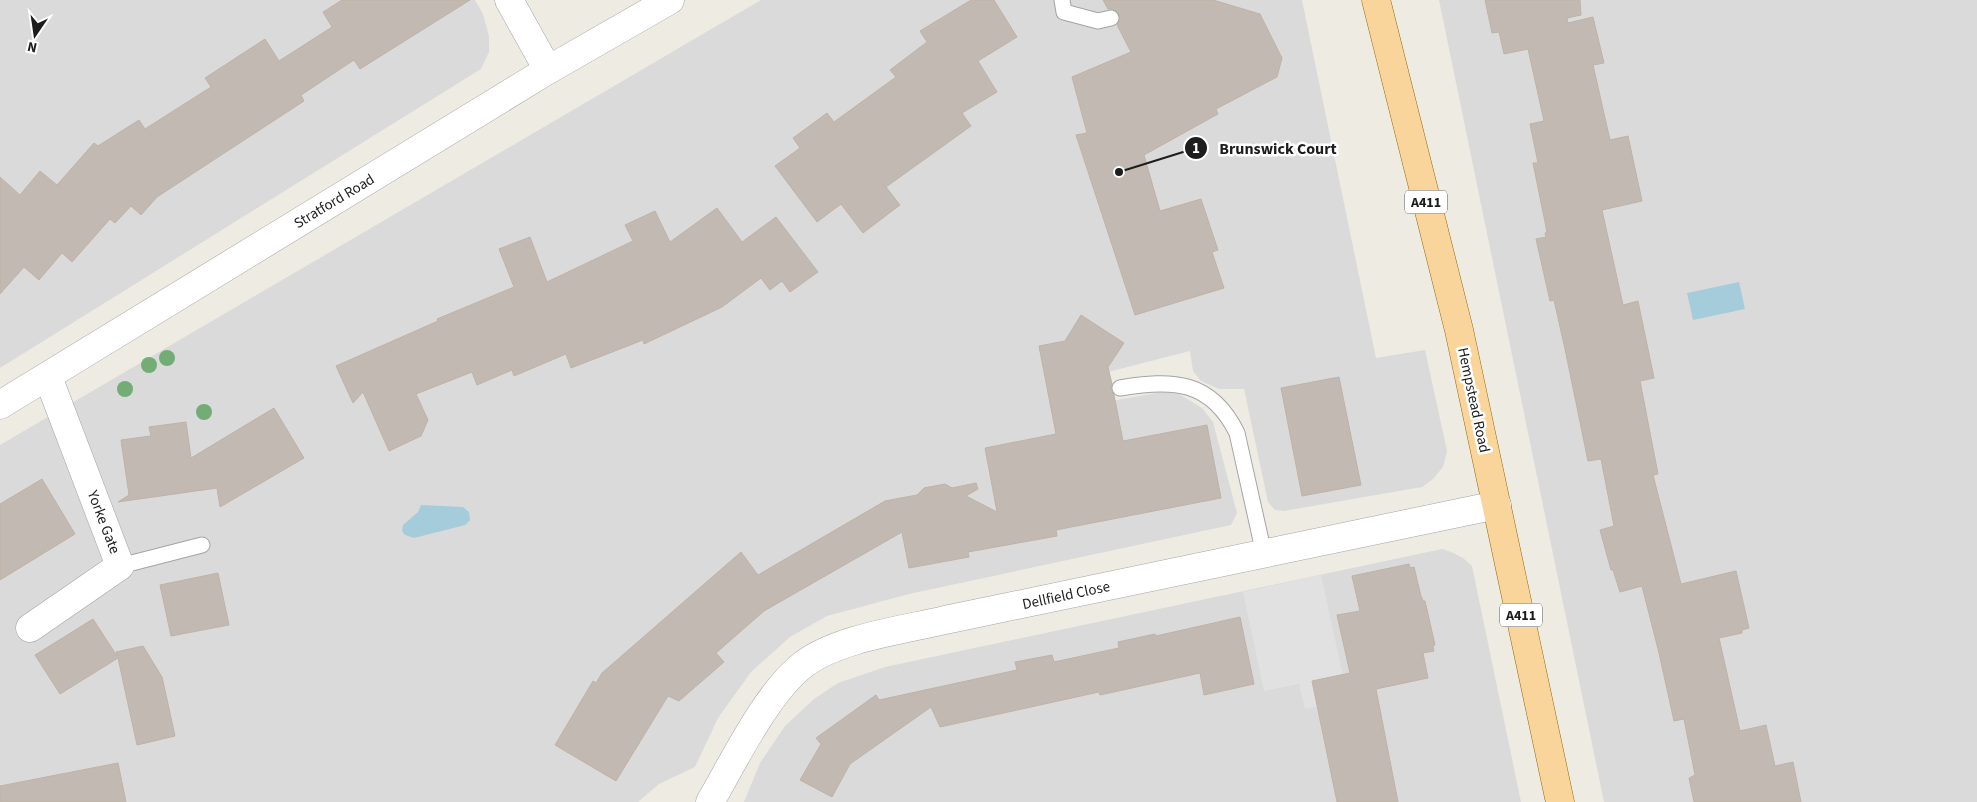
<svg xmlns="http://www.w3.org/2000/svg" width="1977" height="802" font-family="'Source Sans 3',sans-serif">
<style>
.residential{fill:#dbdada}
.parking{fill:#e1e1e1}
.water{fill:#a4ccdb}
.building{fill:#c2bab2;stroke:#bfb2a6}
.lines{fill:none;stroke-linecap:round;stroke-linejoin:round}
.service-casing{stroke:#a4a4a4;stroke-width:17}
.minor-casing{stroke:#a4a4a4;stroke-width:29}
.primary-casing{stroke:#926903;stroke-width:29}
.service{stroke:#fff;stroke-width:15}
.minor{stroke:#fff;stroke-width:28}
.primary{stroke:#f9d59c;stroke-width:28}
.tree{fill:#73ac75}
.labels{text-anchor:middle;stroke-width:5;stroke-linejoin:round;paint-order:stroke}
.shield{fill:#fff;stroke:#616161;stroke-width:1}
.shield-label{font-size:14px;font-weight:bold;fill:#1d1d1d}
.street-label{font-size:15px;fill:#1d1d1d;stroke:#fff}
.leader{fill:none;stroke:#1d1d1d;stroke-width:2}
.callout-dot{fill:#1d1d1d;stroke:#fff;stroke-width:2}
.mark-label{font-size:15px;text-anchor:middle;font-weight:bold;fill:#fff}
.callout-label{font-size:16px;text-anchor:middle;font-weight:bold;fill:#1d1d1d;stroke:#fff;stroke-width:5;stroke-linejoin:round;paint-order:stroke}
</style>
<rect width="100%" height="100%" fill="#eeebe3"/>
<!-- residential -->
<path class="residential" d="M 0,0 L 475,0 L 483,14 L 489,36 L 489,52 L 481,69 L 0,368 Z
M 761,0 L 1302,0 L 1376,358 L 1425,350 L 1447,451 L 1443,467 L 1433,479 L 1422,487 L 1284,511 L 1275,510 L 1268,502 L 1244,389 L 1219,389 L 1201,381 L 1193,371 L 1190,351 L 1104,373 L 1111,401 L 1162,392 L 1179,394 L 1202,408 L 1213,422 L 1237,513 L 1231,525 L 909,594 L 827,616 L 790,637 L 751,672 L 718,718 L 695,767 L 659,784 L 638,802 L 0,802 L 0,445 Z
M 1439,0 L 1977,0 L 1977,802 L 1604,802 Z
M 1442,549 L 1451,552 L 1463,558 L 1472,566 L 1521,802 L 744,802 L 760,763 L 785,726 L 814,699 L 838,683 L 885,667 Z"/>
<!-- parking -->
<path class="parking" d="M 1321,575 L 1348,699 L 1305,709 L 1299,684 L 1264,691 L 1243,592 Z"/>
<!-- water -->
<path class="water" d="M 1739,282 L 1745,309 L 1693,320 L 1687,293 Z
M 421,505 L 463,507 L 469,512 L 470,520 L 465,525 L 414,538 L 405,535 L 402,531 L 403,525 L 418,512 Z"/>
<!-- building -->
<path class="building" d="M 342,0 L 470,0 L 360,69 L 354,60 L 301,95 L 304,101 L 157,197 L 141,215 L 131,206 L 115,223 L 110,219 L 72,262 L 62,253 L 39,280 L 24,267 L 0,294 L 0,177 L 20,195 L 40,171 L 57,185 L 94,143 L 98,146 L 139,120 L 145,129 L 211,87 L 205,78 L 265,39 L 279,61 L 332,27 L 323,12 Z
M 971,0 L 994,0 L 1017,37 L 978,61 L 997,92 L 962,113 L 971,126 L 886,187 L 900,205 L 863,233 L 841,204 L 817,222 L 775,166 L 800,148 L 793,138 L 827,113 L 834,122 L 896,77 L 890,70 L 927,42 L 920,31 Z
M 1103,0 L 1213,0 L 1260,14 L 1282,58 L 1277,77 L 1216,109 L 1218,114 L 1144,155 L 1160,211 L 1201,199 L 1218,250 L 1212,252 L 1224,288 L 1135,315 L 1076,135 L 1087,133 L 1072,77 L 1131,52 L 1117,25 L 1120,20 L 1118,12 L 1113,9 L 1108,9 Z
M 1485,0 L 1580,0 L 1581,15 L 1567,18 L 1568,23 L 1593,17 L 1604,63 L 1593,65 L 1610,140 L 1628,136 L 1642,201 L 1602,210 L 1623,305 L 1638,301 L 1654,378 L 1640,381 L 1658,474 L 1653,475 L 1681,584 L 1736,571 L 1749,628 L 1742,630 L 1742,633 L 1719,638 L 1740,731 L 1766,725 L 1775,766 L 1793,762 L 1801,802 L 1694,802 L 1689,778 L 1695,775 L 1684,719 L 1674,721 L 1659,653 L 1642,586 L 1620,592 L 1613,570 L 1611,570 L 1600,530 L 1614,526 L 1601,459 L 1588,461 L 1565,349 L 1554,300 L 1550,301 L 1536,239 L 1546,237 L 1545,233 L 1547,232 L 1533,163 L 1538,163 L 1530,124 L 1544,121 L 1528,49 L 1504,54 L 1499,32 L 1492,33 Z
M 717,208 L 742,242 L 776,217 L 818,272 L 790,292 L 782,281 L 770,290 L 761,278 L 722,307 L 644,344 L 643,340 L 571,368 L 566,354 L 514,376 L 512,370 L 477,385 L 472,372 L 416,394 L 428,420 L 421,436 L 389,451 L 363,392 L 353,403 L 336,366 L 438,321 L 437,319 L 514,287 L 499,249 L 530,237 L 547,282 L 633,241 L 625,225 L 655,211 L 670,242 Z
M 1081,315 L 1124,343 L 1108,367 L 1112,384 L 1111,390 L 1114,395 L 1123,441 L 1207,425 L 1221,498 L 1056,530 L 1057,536 L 968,552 L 969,557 L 909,568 L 902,532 L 764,611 L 716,653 L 724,662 L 679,701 L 668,696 L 616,781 L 555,745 L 593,681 L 596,683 L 602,673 L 741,552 L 758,575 L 885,501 L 917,495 L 924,488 L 945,484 L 952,488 L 976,483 L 978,489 L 966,496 L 997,512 L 985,448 L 1056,434 L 1039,346 L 1065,341 Z
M 1339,377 L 1361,485 L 1302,496 L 1281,388 Z
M 274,408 L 304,458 L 220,507 L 217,488 L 118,502 L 129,495 L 121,440 L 151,436 L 149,427 L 186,422 L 191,458 Z
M 42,479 L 75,534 L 0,580 L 0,504 Z
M 1409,564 L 1410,568 L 1414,567 L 1421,596 L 1423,601 L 1425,601 L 1435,645 L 1433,646 L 1434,651 L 1423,653 L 1428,678 L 1376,689 L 1398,802 L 1337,802 L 1312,681 L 1350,673 L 1337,615 L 1360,611 L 1352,576 Z
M 218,573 L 229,625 L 171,636 L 160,585 Z
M 1240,617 L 1254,684 L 1204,695 L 1200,673 L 1100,695 L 1099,692 L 940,727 L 931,707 L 850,764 L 832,797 L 800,780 L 821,744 L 816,738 L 876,695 L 879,700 L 1017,670 L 1015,662 L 1052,655 L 1054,662 L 1119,648 L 1118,642 L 1155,634 L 1156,636 Z
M 93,619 L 117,656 L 116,652 L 143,646 L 162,677 L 175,736 L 137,745 L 118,658 L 60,694 L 35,655 Z
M 118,763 L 126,802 L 0,802 L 0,786 Z"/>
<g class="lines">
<defs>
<path id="service" d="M 1062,0 L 1064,12 L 1098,21 L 1111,18
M 1120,388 C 1172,379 1211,380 1237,433 L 1264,554
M 120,566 L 202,545"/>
<path id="minor" d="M 509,0 L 548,70
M 0,405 L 548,70 L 670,0
M 30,628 L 120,566 L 48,377
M 710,802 C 734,761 767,692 804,664 C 839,638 903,630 945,620 L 1497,505"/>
<path id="primary" d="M 1376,0 L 1459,330 L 1560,802"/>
</defs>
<!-- service casing -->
<use href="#service" class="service-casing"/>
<!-- minor casing -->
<use href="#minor" class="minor-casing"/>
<!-- primary casing -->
<use href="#primary" class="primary-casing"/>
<!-- service -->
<use href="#service" class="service"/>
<!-- minor -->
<use href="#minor" class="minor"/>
<!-- primary -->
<use href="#primary" class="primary"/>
</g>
<!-- trees -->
<g class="tree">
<circle cx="167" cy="358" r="8"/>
<circle cx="149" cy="365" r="8"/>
<circle cx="125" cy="389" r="8"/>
<circle cx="204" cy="412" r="8"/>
</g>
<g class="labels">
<!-- shield labels -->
<g class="shield">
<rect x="1405" y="190.5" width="42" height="23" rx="4"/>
<rect x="1500" y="603.5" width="42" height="23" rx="4"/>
</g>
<g class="shield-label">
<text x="1426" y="207">A411</text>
<text x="1521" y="620">A411</text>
</g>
<!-- street labels -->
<g class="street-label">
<text transform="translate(334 201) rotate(-31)" y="5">Stratford Road</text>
<text transform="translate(1474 400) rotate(78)" y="5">Hempstead Road</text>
<text transform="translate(104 522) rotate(69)" y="5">Yorke Gate</text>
<text transform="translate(1066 595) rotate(-12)" y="5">Dellfield Close</text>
</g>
</g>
<!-- callouts -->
<path class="leader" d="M1119 172L1196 148"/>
<g class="callout-dot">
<circle cx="1119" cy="172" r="5"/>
<circle cx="1196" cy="148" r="12"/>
</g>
<g class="mark-label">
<text x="1196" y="153">1</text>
</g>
<g class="callout-label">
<text x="1278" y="154">Brunswick Court</text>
</g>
<!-- north arrow -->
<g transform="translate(35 35) rotate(193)" stroke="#ffffff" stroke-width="4" paint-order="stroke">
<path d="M0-4L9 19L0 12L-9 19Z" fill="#1d1d1d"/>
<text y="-8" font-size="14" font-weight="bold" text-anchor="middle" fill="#1d1d1d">N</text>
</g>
</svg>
